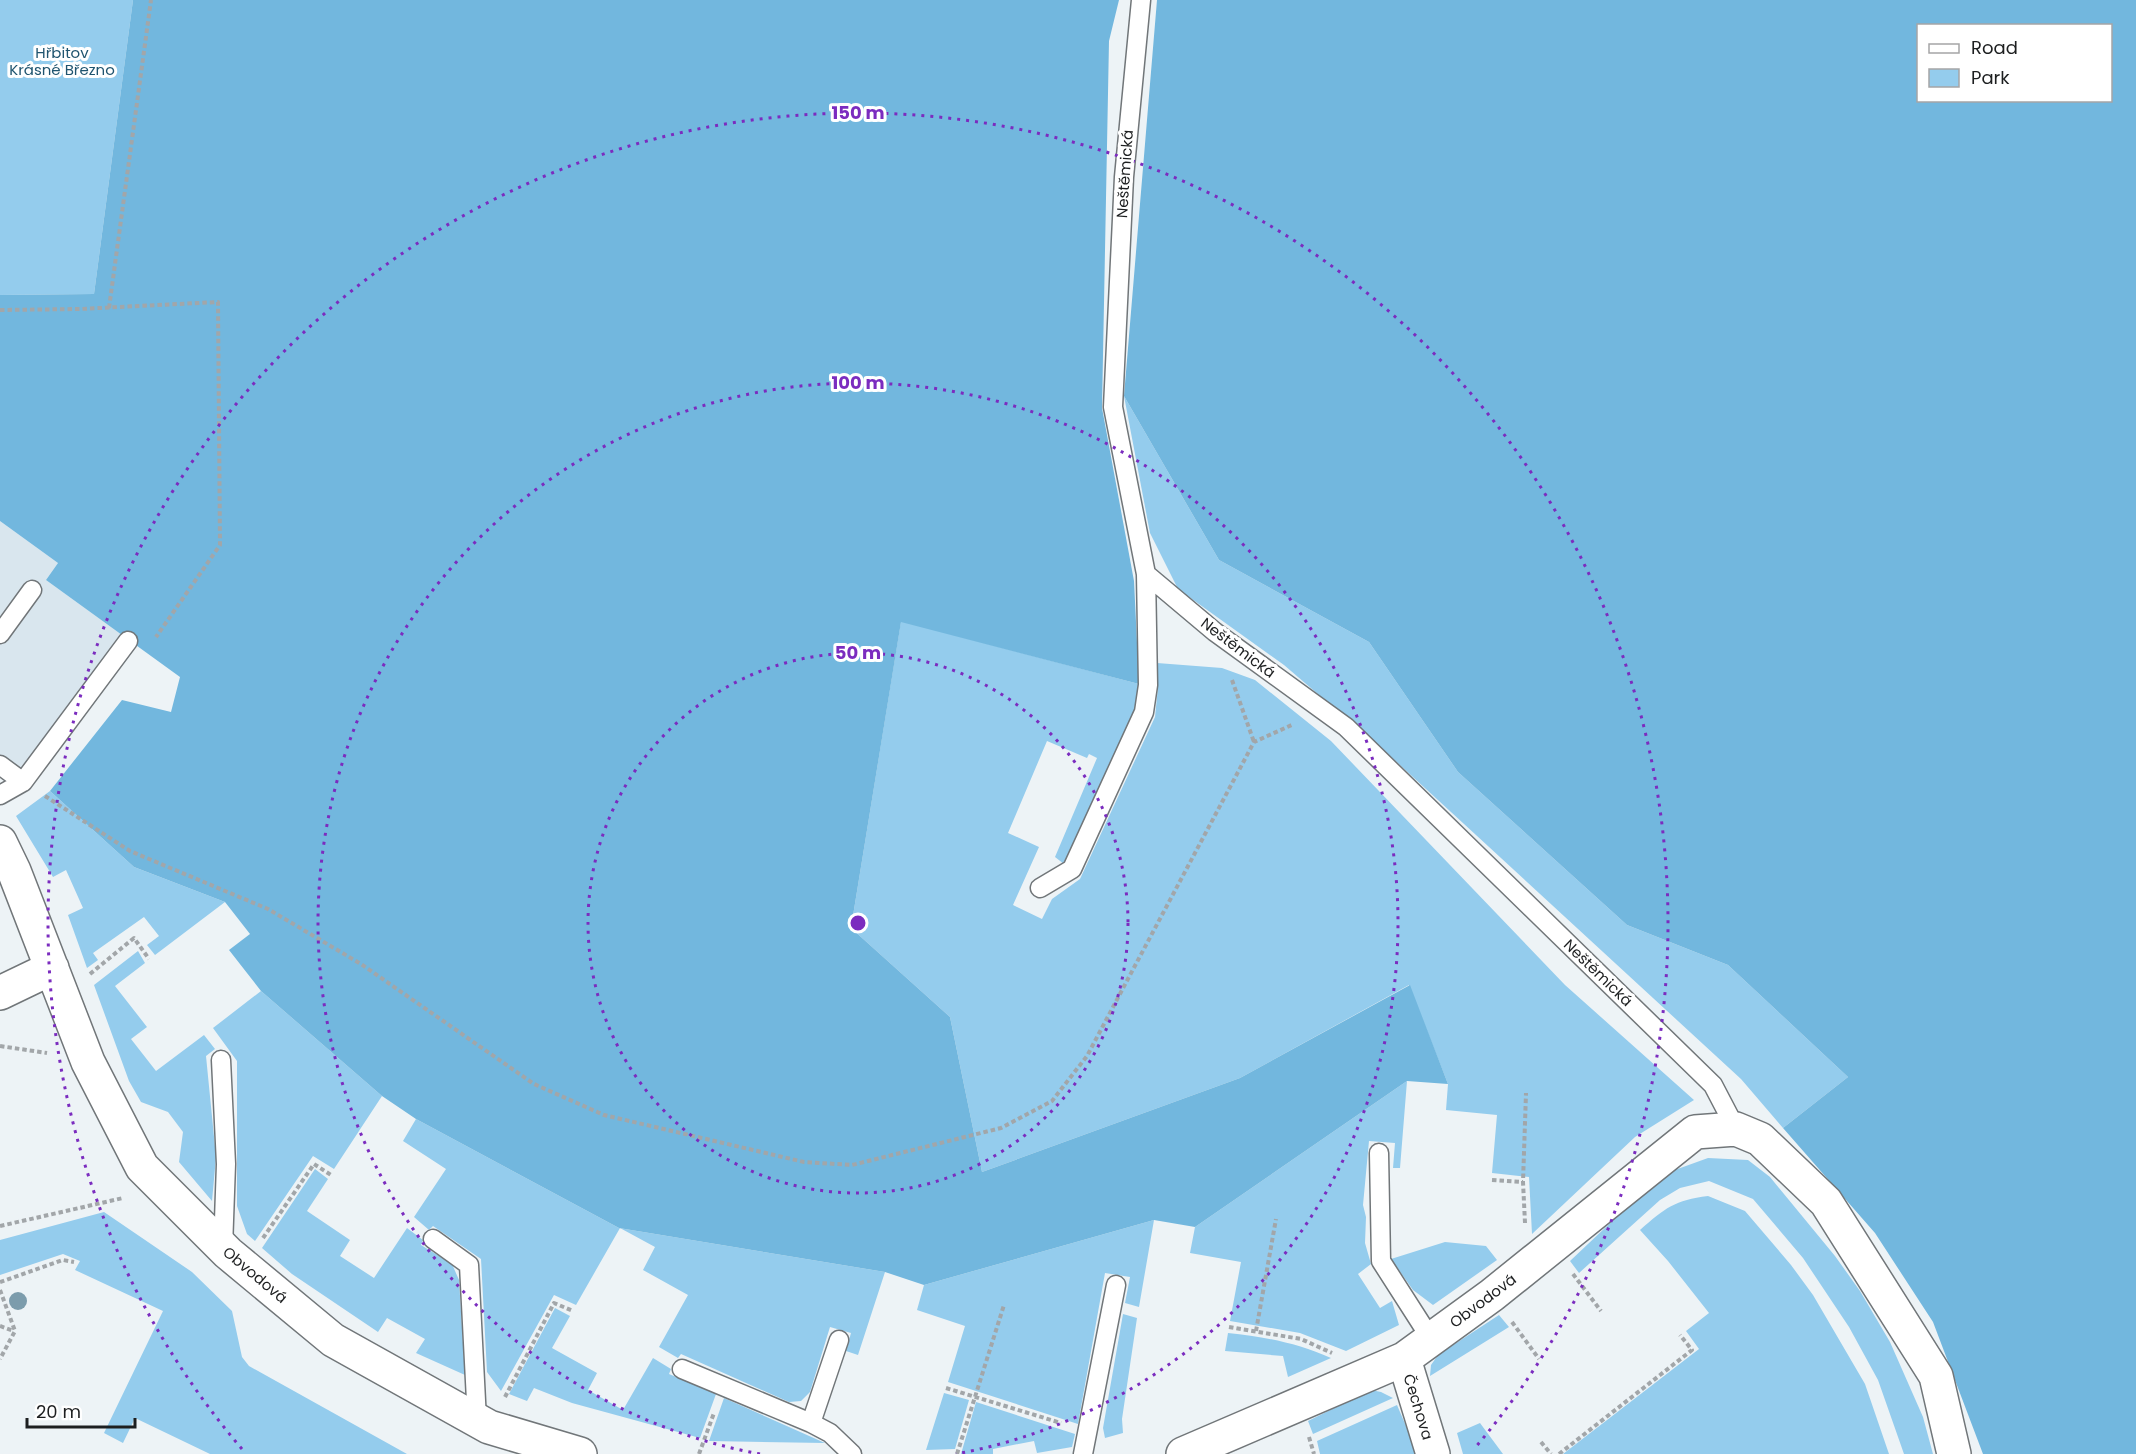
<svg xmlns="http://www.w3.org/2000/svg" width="2136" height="1454" font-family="Poppins,sans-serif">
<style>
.built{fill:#d9e6ee}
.green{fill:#94cced}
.forest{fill:#72b7de;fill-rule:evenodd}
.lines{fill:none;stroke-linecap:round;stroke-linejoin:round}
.service-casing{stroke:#717679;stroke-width:21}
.minor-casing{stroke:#717679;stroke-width:36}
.path{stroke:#a2a6a9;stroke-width:4;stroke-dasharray:4.5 3;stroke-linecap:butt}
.service{stroke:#fff;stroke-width:18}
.minor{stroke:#fff;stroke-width:33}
.tree{fill:#7c9cac}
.ring{fill:none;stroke:#7b2cbf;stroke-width:3;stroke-dasharray:3 6}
.labels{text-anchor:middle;stroke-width:6;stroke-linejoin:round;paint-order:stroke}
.park-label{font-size:15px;fill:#1f546f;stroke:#fff}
.street-label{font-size:15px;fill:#1d1f20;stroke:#fff}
.centre{fill:#7b2cbf;stroke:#fff;stroke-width:3}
.ring-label{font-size:18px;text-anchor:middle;font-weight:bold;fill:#7b2cbf;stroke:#fff;stroke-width:6;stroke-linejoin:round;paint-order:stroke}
</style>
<rect width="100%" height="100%" fill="#edf3f6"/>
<!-- built -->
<path class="built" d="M 0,521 L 58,563 L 46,580 L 133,643 L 24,792 L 0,776 Z"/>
<!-- green -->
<path class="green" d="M 0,0 L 133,0 L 94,294 L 0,295 Z
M 1124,396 L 1219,560 L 1369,642 L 1458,772 L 1627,925 L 1728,965 L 1848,1077 L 1783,1128 L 1741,1079 L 1389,755 L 1284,665 L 1178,589 L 1150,533 Z
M 901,621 L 1139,684 L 1135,711 L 1064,864 L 1055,857 L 1097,758 L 1089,754 L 1087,758 L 1047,741 L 1008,833 L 1039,847 L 1013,905 L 1042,919 L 1052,899 L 1080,879 L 1155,717 L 1158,687 L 1157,663 L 1222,668 L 1255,680 L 1331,741 L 1565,985 L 1694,1100 L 1635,1137 L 1532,1234 L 1529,1177 L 1492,1173 L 1497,1115 L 1446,1110 L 1448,1084 L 1409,985 L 1240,1078 L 982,1172 L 950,1017 L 851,928 Z
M 50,791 L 134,867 L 225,902 L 155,955 L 147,945 L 159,936 L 144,917 L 93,953 L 98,960 L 87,968 L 68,915 L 83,908 L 66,870 L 53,877 L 16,816 Z
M 138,951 L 145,963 L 115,986 L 147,1027 L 131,1039 L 156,1071 L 204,1035 L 215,1049 L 206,1056 L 216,1157 L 212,1201 L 179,1162 L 183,1132 L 168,1112 L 141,1102 L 129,1081 L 94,985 Z
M 261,991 L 382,1096 L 334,1169 L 313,1156 L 255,1241 L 247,1234 L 237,1206 L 237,1061 L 213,1028 Z
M 1407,1081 L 1400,1168 L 1393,1168 L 1395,1143 L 1369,1141 L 1363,1205 L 1366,1217 L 1365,1243 L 1371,1264 L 1358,1274 L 1380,1308 L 1392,1301 L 1399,1325 L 1346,1351 L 1300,1333 L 1230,1321 L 1241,1262 L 1190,1253 L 1195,1227 Z
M 416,1119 L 619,1228 L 885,1272 L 858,1355 L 846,1351 L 851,1333 L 830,1327 L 810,1392 L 801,1401 L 789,1402 L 681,1354 L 678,1358 L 659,1347 L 688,1295 L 643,1270 L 655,1247 L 620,1228 L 576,1305 L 554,1295 L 501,1391 L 487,1372 L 481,1259 L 433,1226 L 429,1230 L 414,1217 L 446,1169 L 403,1141 Z
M 1708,1158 L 1748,1160 L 1770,1177 L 1835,1256 L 1860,1291 L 1890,1342 L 1923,1417 L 1933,1454 L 1904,1454 L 1878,1380 L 1849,1327 L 1803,1258 L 1753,1199 L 1709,1181 L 1680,1188 L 1660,1200 L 1579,1273 L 1570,1261 L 1661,1175 Z
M 315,1169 L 328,1179 L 307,1211 L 350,1240 L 340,1256 L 374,1278 L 407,1228 L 423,1240 L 421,1245 L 452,1264 L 459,1280 L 465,1375 L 416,1353 L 425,1339 L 387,1318 L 378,1332 L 292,1274 L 262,1248 Z
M 1708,1196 L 1745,1211 L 1791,1265 L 1813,1295 L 1865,1384 L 1889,1454 L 1563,1454 L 1699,1349 L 1686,1331 L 1709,1313 L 1668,1261 L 1640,1230 C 1665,1208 1675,1200 1708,1196 Z
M 104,1212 L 192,1272 L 232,1311 L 242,1357 L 249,1366 L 407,1454 L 210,1454 L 135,1418 L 123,1443 L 104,1433 L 163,1311 L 75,1270 L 80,1261 L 63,1254 L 0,1275 L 0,1240 Z
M 1154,1220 L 1139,1307 L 1125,1303 L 1130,1277 L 1105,1273 L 1078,1424 L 948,1382 L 965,1326 L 917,1310 L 924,1285 Z
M 1445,1242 L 1486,1246 L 1497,1260 L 1433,1305 L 1413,1290 L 1391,1259 Z
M 555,1308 L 570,1316 L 552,1348 L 597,1373 L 588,1390 L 623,1410 L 653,1358 L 671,1369 L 669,1374 L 716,1394 L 700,1438 L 572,1403 L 534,1388 L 527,1401 L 509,1394 Z
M 1123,1314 L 1137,1318 L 1122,1419 L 1123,1433 L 1105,1438 L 1103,1428 Z
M 1499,1315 L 1509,1327 L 1430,1376 L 1431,1365 L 1438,1355 Z
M 1228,1333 C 1265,1337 1297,1343 1331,1358 L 1288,1377 L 1283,1356 L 1225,1351 Z
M 1371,1390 L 1381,1392 L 1393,1398 L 1313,1434 L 1308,1421 Z
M 944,1393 L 969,1400 L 955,1449 L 926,1450 Z
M 724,1398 L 825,1443 L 709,1441 Z
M 976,1402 L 1075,1434 L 1072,1447 L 1037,1453 L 1034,1441 L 993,1449 L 993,1454 L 961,1454 Z
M 1397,1405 L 1418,1454 L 1320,1454 L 1317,1441 Z
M 1480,1423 L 1503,1454 L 1463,1454 L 1457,1433 Z"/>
<!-- forest -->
<path class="forest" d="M 133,0 L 1119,0 L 1109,41 L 1102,408 L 1134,581 L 1139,684 L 901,622 L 851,928 L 950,1017 L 982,1172 L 1240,1078 L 1410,985 L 1448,1084 L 1407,1081 L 1195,1227 L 1154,1220 L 924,1285 L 885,1272 L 619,1228 L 416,1119 L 382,1096 L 261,991 L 229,950 L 250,934 L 225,902 L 134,867 L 50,791 L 122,700 L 171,712 L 180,677 L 46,580 L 58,563 L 0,521 L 0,295 L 94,294 Z
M 1157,0 L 2136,0 L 2136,1454 L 1983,1454 L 1933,1322 L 1875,1233 L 1783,1128 L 1848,1077 L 1728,965 L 1627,925 L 1458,772 L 1369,642 L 1219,560 L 1124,396 ZM 1918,26 L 2110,26 L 2110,100 L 1918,100 Z"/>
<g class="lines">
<defs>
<path id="service" d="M 1141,0 L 1124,177 L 1113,407 L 1146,574 L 1215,632 L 1346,727 L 1713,1085 L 1736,1129
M 0,634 L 32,590
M 0,765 L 23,782 L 0,795
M 23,782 L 128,641
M 1040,888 L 1072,869 L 1144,712 L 1148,685 L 1146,574
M 221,1060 L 226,1164 L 223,1248
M 1379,1153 L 1381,1261 L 1431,1339
M 433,1239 L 469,1265 L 477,1420
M 682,1369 L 811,1423 L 830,1433 L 852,1454
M 811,1423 L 839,1340
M 1083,1454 L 1116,1285"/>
<path id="minor" d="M 0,842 L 14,871 L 88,1062 L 142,1167 L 228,1253 L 333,1340 L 489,1427 L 580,1454
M 0,993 L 52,968
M 1404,1359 L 1433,1454
M 1183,1454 L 1404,1359 L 1492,1295 L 1695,1132 L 1736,1129 L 1760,1139 L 1826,1202 L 1936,1376 L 1954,1454"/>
</defs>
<!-- service casing -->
<use href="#service" class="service-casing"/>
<!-- minor casing -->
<use href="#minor" class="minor-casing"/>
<!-- path -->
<path class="path" d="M 109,308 L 151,0
M 0,310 L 80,309 L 218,302 L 220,545 L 156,637
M 1232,680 L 1254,742
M 45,796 L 130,851 L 268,909 L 361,964 L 534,1084 L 604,1115 L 804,1162 L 852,1165 L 1001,1128 L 1052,1101 L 1087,1056 L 1254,742 L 1294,724
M 90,974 L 134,938 L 149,959
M 0,1046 L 47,1053
M 1492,1180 L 1523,1182
M 1525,1223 L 1523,1182 L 1526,1093
M 0,1226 L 123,1198
M 263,1238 L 314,1164 L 331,1175
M 1573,1274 L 1601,1311
M 0,1282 L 63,1260 L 74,1262
M 0,1290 L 15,1331 L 0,1359
M 1512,1322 L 1539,1359
M 0,1326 L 14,1331
M 1229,1327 L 1301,1339 L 1332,1353
M 1256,1331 L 1276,1219
M 946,1388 L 1061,1423
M 505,1397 L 554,1303 L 573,1311
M 1309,1437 L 1314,1454
M 1541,1442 L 1551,1454
M 699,1454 L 714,1413
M 957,1454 L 1004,1305
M 1559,1454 L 1692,1350 L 1680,1335"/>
<!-- service -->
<use href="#service" class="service"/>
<!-- minor -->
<use href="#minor" class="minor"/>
</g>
<!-- trees -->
<circle class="tree" cx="18" cy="1301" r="9"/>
<!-- distance rings -->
<g class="ring">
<circle cx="858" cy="923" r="270"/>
<path d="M760 1454A540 540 0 1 1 956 1454"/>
<path d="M242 1449A810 810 0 1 1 1474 1449"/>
</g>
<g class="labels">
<!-- park labels -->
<g class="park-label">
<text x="62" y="58">Hřbitov<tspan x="62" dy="17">Krásné Březno</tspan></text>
</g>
<!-- street labels -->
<g class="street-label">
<text transform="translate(1125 174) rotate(-86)" y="5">Neštěmická</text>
<text transform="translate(1238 648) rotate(37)" y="5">Neštěmická</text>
<text transform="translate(1598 973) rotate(44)" y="5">Neštěmická</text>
<text transform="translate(255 1275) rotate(40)" y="5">Obvodová</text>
<text transform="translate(1483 1301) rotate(-37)" y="5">Obvodová</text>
<text transform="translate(1418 1407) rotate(73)" y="5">Čechova</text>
</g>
</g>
<circle cx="858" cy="923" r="9" class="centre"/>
<g class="ring-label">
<text x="858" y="119">150 m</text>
<text x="858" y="389">100 m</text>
<text x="858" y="659">50 m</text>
</g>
<!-- legend -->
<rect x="1917" y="24" width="195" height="78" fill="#ffffff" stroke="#a5a5a6" stroke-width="1.5"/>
<rect x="1929" y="44" width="30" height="9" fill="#ffffff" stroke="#a5a5a6" stroke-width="1.5"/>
<text x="1971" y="54" font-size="18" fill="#1d1f20">Road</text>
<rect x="1929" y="69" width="30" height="18" fill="#94cced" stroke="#a5a5a6" stroke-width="1.5"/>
<text x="1971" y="84" font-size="18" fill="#1d1f20">Park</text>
<!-- scale -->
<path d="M27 1418v9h108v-9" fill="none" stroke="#1d1f20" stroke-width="3"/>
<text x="36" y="1418" font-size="18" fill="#1d1f20" stroke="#ffffff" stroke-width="4.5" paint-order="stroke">20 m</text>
</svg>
